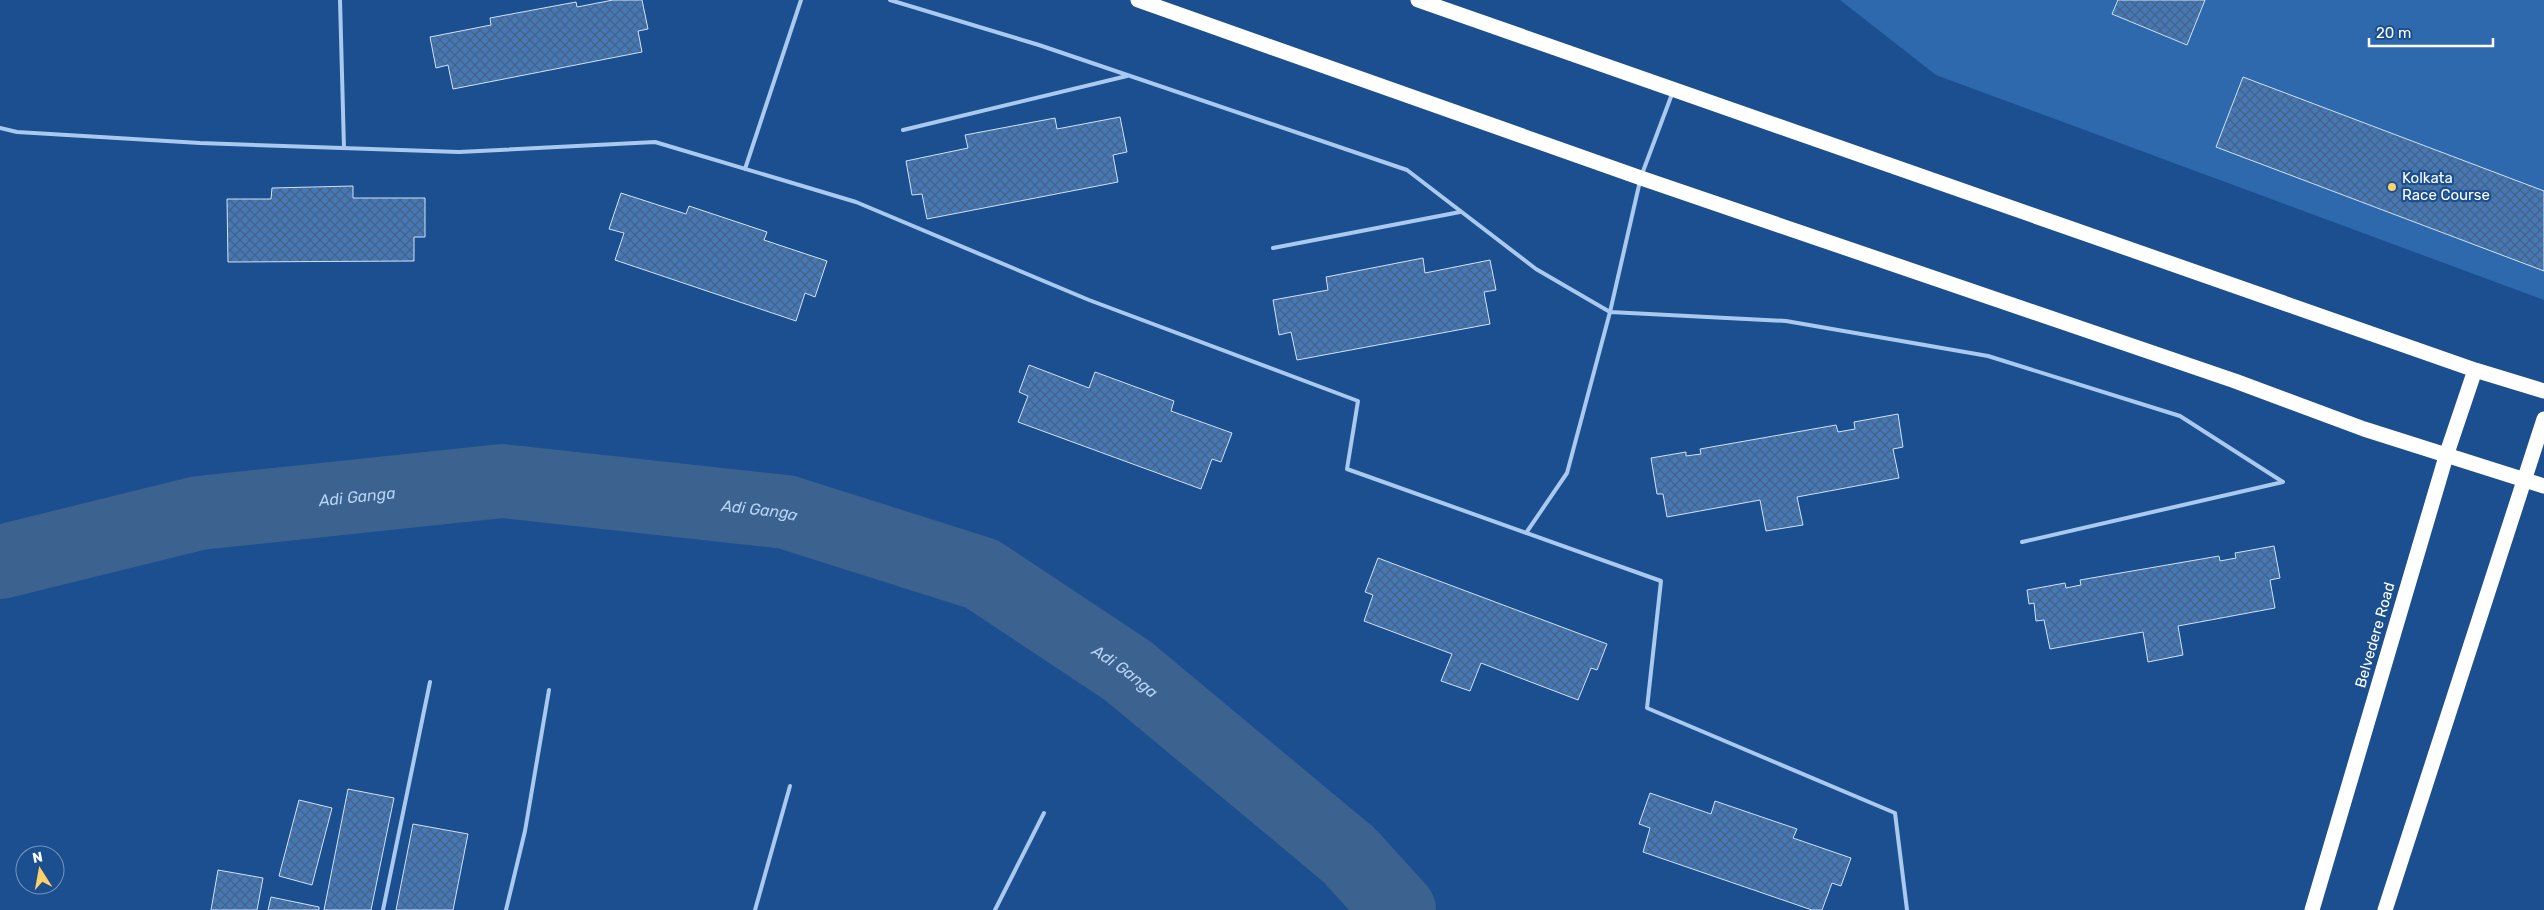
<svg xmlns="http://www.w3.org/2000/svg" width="2544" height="910" font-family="Rubik,sans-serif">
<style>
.pitch{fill:#2e69ad}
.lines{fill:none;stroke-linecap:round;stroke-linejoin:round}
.river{stroke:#3c6290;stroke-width:74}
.building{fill:url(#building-cross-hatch);stroke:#cfe3fa}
.lane{stroke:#a9c9ee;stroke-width:4}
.highway{stroke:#fff;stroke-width:15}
.poi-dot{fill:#ffd166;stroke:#1b4f8f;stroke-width:2}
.labels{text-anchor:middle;stroke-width:4.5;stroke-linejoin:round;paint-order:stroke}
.poi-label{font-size:15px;fill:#fff;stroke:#1b4f8f;text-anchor:start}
.street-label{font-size:15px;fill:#fff;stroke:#1b4f8f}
.water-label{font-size:16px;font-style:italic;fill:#b5d3f5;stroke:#1b4f8f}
</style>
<defs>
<pattern id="building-cross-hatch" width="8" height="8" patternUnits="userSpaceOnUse" patternTransform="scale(1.25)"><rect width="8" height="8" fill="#4478b7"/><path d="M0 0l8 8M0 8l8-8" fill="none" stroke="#486282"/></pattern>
</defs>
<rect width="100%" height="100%" fill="#1b4f8f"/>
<!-- pitch -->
<path class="pitch" d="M 1840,0 L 2544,0 L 2544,300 L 1936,75 Z"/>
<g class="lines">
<!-- river -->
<path class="river" id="s1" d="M 0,562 L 199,513 L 502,481 L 786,512 L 982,574 L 1128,671 L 1349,855 L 1399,910"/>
</g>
<!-- building -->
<path class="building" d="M 613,0 L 642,0 L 648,29 L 638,31 L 642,52 L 453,89 L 448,65 L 436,68 L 430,37 L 491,25 L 490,18 L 576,2 L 577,7 Z
M 2118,0 L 2205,0 L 2187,45 L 2112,14 Z
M 2243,77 L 2544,191 L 2544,271 L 2216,147 Z
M 1120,117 L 1127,152 L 1113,155 L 1118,182 L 927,219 L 922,194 L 912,195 L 906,161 L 968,148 L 965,135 L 1055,118 L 1057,129 Z
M 353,186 L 353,198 L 425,198 L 425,237 L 414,237 L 414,261 L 228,262 L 227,199 L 271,199 L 272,188 Z
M 621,193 L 686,214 L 689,206 L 767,232 L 764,240 L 827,261 L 815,297 L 805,293 L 796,321 L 615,260 L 624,233 L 609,229 Z
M 1423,258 L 1425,273 L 1490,260 L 1496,290 L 1484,292 L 1490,324 L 1297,360 L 1291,332 L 1279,335 L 1273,300 L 1328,290 L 1326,277 Z
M 1029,365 L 1089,388 L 1095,372 L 1174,401 L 1171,411 L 1232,433 L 1221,462 L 1212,459 L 1201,489 L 1018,422 L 1028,396 L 1019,392 Z
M 1898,414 L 1903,447 L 1893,449 L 1899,478 L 1797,497 L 1803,525 L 1766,531 L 1760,500 L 1667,517 L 1663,494 L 1657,494 L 1651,458 L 1686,452 L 1686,456 L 1701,454 L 1700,449 L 1836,425 L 1838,432 L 1855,429 L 1854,422 Z
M 2274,546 L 2280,578 L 2270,580 L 2275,608 L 2178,626 L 2183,655 L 2148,662 L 2143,632 L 2050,649 L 2044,620 L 2036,621 L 2034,603 L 2029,604 L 2027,590 L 2065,583 L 2066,588 L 2081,585 L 2080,580 L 2219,556 L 2220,561 L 2236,558 L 2235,553 Z
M 1378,558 L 1607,644 L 1597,670 L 1591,668 L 1578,700 L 1481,663 L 1470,691 L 1441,681 L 1452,654 L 1364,621 L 1373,595 L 1365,592 Z
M 348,789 L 394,798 L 371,910 L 324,910 Z
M 1650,793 L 1711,814 L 1715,801 L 1797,829 L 1793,838 L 1851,858 L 1841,886 L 1832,883 L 1822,910 L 1812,910 L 1643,852 L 1650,828 L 1639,824 Z
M 299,800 L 332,808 L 312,885 L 279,876 Z
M 413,824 L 468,834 L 453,910 L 396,910 Z
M 218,870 L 263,878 L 257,910 L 211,910 Z
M 271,897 L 319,907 L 319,910 L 268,910 Z"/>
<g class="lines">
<!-- lane -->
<path class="lane" d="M 340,0 L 344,148
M 890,0 L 1039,45 L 1407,170 L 1536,269 L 1610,312 L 1786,321 L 1988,356 L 2180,416 L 2283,482 L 2022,542
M 0,128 L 17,132 L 200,143 L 459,152 L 655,142 L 856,202 L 1089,300 L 1358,401 L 1347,469 L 1661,581 L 1647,708 L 1895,813 L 1907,910
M 903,130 L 1127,76
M 745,169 L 801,0
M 1642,174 L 1672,94
M 1273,248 L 1460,212
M 1526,533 L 1567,473 L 1610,312 L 1640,181
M 383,910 L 430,682
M 506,910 L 525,831 L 549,690
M 755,910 L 790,786
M 995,910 L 1044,813"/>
<!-- highway -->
<path class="highway" d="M 1138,0 L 1641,178 L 2235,381 L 2364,429 L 2544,486
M 1418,0 L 2475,370 L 2544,391
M 2312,910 L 2447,453 L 2475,370
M 2385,910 L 2544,419"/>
</g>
<!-- markers -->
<circle class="poi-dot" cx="2392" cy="187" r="5"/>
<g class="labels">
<!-- poi labels -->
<g class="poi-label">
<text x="2402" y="183">Kolkata<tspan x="2402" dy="17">Race Course</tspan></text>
</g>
<!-- street labels -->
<g class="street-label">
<text transform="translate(2375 635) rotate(-74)" y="5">Belvedere Road</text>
</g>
<!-- water labels -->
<g class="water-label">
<text dy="6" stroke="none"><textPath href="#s1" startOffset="364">Adi Ganga</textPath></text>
<text dy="6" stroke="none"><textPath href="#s1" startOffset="769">Adi Ganga</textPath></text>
<text dy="6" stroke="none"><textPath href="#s1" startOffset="1174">Adi Ganga</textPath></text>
</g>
</g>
<!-- north arrow -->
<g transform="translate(40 870) rotate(349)"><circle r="24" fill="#1b4f8f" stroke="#7695bc"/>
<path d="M0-4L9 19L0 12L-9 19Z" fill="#ffd166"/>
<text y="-8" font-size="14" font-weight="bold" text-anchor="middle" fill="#ffffff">N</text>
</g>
<!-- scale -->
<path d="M2369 38v8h124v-8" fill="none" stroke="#ffffff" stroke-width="2.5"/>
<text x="2376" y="38" font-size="15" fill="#ffffff" stroke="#1b4f8f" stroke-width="4" paint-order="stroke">20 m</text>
</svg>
